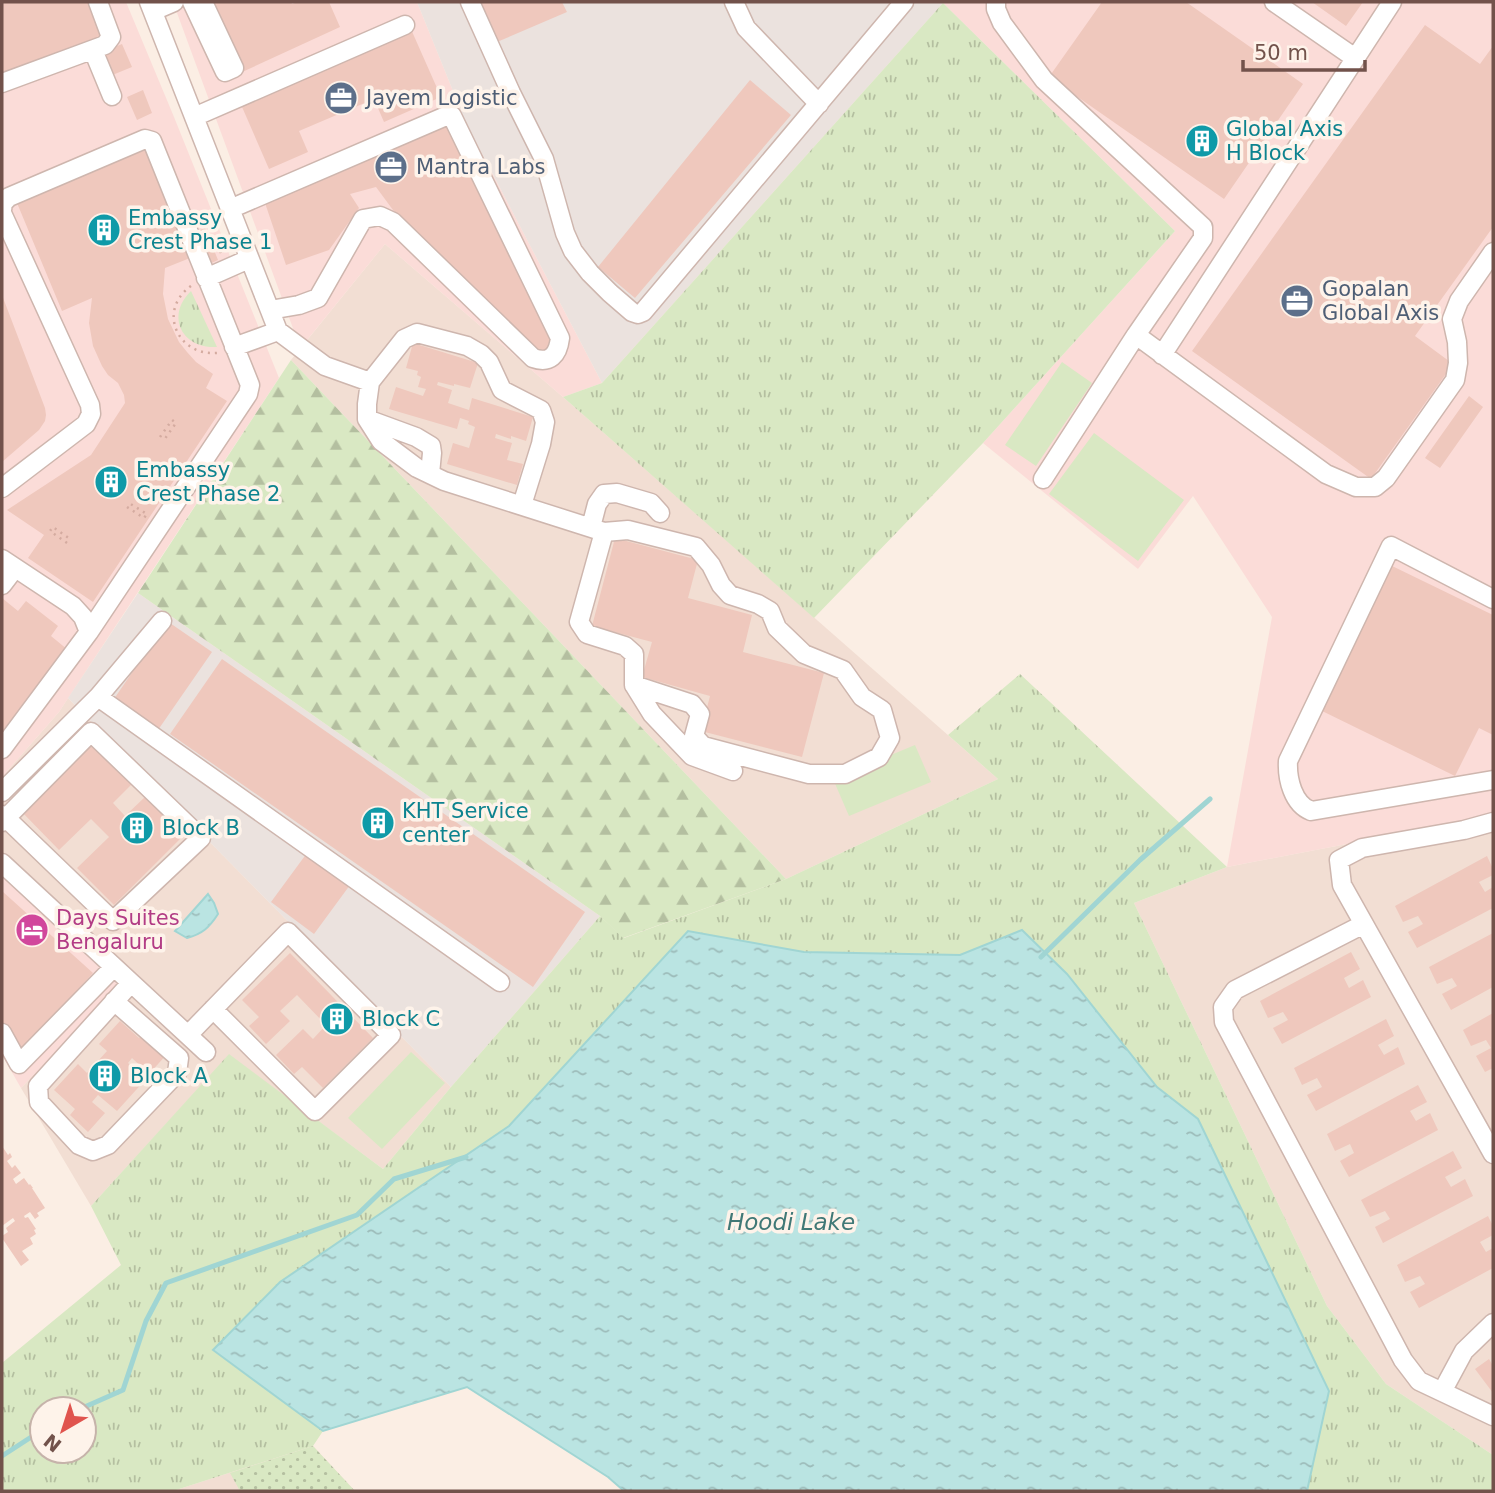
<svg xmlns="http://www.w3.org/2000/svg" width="1495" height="1493" font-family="'DejaVu Sans',sans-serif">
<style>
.residential{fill:#f2ded3}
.commercial{fill:#fbdcd8}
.industrial{fill:#ebe2de}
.grass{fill:url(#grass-tufts);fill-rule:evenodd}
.forest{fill:url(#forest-firs)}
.park{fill:url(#park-dots)}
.garden{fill:#d9e8c3}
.water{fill:url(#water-ripples);stroke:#a0d5d3;stroke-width:2}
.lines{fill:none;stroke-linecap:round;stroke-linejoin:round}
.stream{stroke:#a0d5d3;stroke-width:5}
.building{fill:#efc8bd}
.minor-casing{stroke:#ceb6ae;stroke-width:21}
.path{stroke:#d4aba0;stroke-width:2.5;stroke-dasharray:2 5;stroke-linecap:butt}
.minor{stroke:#fff;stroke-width:18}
.labels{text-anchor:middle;stroke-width:7;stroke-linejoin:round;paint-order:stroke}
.service-label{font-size:21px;fill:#4e5e75;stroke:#fef3ea;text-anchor:start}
.culture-label{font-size:21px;fill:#0d838f;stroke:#fef3ea;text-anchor:start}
.hotel-label{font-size:21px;fill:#b23c85;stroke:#fef3ea;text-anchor:start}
.water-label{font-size:23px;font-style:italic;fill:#407876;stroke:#fef3ea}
</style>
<defs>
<pattern id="grass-tufts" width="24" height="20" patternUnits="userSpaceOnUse" patternTransform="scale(1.75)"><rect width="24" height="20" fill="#d9e8c3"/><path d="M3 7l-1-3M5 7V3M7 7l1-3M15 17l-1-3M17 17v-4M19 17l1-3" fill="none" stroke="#b4bfa0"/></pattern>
<pattern id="forest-firs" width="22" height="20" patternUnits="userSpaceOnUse" patternTransform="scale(1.75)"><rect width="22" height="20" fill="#d9e8c3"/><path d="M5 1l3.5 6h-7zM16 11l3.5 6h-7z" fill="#b4bfa0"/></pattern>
<pattern id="park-dots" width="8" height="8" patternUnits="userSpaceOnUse" patternTransform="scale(1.75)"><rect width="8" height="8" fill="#d9e8c3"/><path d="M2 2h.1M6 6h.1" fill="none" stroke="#b4bfa0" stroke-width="1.8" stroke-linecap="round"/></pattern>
<pattern id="water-ripples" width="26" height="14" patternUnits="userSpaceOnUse" patternTransform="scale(1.75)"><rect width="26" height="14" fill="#bae4e2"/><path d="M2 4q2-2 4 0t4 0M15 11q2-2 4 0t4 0" fill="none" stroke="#9cbbb9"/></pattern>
</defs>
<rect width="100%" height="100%" fill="#fbeee4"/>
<!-- residential -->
<path class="residential" d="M 385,244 L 563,397 L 998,779 L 786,879 L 291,360 Z
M 68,698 L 451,1087 L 383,1169 L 229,1055 L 91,1206 L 21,1088 L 131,974 L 2,855 L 2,777 L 59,712 Z
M 1493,816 L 1493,1455 L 1386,1384 L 1327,1306 L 1134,903 L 1227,867 Z
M 313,1446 L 355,1491 L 173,1491 Z"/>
<!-- commercial -->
<path class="commercial" d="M 2,2 L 126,2 L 174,117 L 279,378 L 59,712 L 2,777 Z
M 173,2 L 417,2 L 466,123 L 602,383 L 563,397 L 385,244 L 303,345 L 294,331 Z
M 944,2 L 1493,2 L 1493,816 L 1227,867 L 1272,617 L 1193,496 L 1138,569 L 983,443 L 1175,231 L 943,3 Z
M 2,875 L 121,985 L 21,1088 L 2,1055 Z"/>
<!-- industrial -->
<path class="industrial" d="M 417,2 L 944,2 L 602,383 L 466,123 Z
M 138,593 L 600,916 L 451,1087 L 68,698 Z"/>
<!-- grass -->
<path class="grass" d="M 943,3 L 1175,231 L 983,443 L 814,618 L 563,397 L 602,383 Z
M 191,291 L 217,347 C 182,349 165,316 191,291 Z
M 1020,674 L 1227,867 L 1134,903 L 1327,1306 L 1386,1384 L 1493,1455 L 1493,1491 L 1307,1491 L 1329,1391 L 1198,1119 L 1157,1087 L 1067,974 L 1022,931 L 960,955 L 804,952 L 688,931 L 509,1126 L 363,1225 L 213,1350 L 323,1431 L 313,1446 L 173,1491 L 2,1491 L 2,1363 L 121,1265 L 91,1206 L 229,1054 L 383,1169 L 451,1087 L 600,916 L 624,938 L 786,879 L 998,779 L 948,735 ZM 42,1409 L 84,1409 L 84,1451 L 42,1451 Z"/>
<!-- forest -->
<path class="forest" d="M 291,360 L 786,879 L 623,938 L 600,916 L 138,593 Z"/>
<!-- park -->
<path class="park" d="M 313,1446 L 355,1491 L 240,1491 L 230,1473 Z"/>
<!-- garden -->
<path class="garden" d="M 1062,362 L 1092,383 L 1036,466 L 1005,445 Z
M 1094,433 L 1184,500 L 1138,561 L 1049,494 Z
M 915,745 L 931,782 L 849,816 L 833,779 Z
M 411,1052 L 445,1083 L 382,1149 L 348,1118 Z"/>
<!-- water -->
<path class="water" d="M 208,894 L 214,903 L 218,914 C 209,928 202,934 187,938 L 175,931 Z
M 1022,930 L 1067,974 L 1157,1087 L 1198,1119 L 1329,1391 L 1307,1491 L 624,1491 L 608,1477 L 467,1387 L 323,1431 L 213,1350 L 280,1282 L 509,1126 L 688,931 L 804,952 L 960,955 Z"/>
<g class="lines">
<!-- stream -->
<path class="stream" d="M 1041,957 L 1140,860 L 1210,799
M 80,1409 L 123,1390 L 146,1321 L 166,1283 L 357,1215 L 394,1179 L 466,1157
M 2,1456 L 42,1430"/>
</g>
<!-- building -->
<path class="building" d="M 2,2 L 91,2 L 105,36 L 2,77 Z
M 208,2 L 291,2 L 292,4 L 298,2 L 329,2 L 340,27 L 240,73 Z
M 479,2 L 562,2 L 567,12 L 497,42 Z
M 1102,2 L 1186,2 L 1303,84 L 1224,199 L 1049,77 Z
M 1312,2 L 1363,2 L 1346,26 Z
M 1425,25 L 1480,64 L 1493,46 L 1493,227 L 1415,336 L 1453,364 L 1371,479 L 1192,351 Z
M 410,27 L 441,97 L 384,122 L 374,99 L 299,131 L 308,152 L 269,169 L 239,100 Z
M 122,44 L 132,67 L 110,76 L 100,53 Z
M 750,80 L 791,115 L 635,298 L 598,267 Z
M 143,90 L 152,113 L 137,120 L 127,97 Z
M 449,122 L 556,343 L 538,354 L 393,210 L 376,187 L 350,194 L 359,208 L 329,250 L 286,265 L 264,200 Z
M 145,150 L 190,258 L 165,268 L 163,294 L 168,319 L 179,342 L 187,352 L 196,362 L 213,374 L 206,388 L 227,401 L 93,602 L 28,558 L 44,535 L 7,510 L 91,455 L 125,403 L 124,395 L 118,383 L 108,375 L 102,366 L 93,346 L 89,323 L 92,298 L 62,311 L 17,203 Z
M 205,228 L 218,260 L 207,265 L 193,233 Z
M 2,295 L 45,408 L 46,415 L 45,421 L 39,430 L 2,462 Z
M 413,343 L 478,363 L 470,388 L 454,384 L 454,386 L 438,382 L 437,385 L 452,390 L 448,403 L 469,410 L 472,398 L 533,417 L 526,441 L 511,436 L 511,439 L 496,434 L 495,438 L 512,443 L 507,460 L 523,464 L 517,485 L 447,464 L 453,443 L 469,448 L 475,427 L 468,424 L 469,421 L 460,418 L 457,429 L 389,409 L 396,387 L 423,396 L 426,389 L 418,387 L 421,377 L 417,375 L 418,371 L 406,368 Z
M 1469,396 L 1483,407 L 1440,468 L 1425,458 Z
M 615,538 L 698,560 L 688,598 L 752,615 L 743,652 L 824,673 L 802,757 L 701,731 L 710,696 L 642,677 L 652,642 L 592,626 Z
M 1388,564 L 1493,615 L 1493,735 L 1479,728 L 1455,776 L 1318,709 Z
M 2,598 L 18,611 L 26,601 L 58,626 L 51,636 L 68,650 L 2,736 Z
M 167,621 L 212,652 L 158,730 L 114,699 Z
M 222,659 L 585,912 L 533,987 L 170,734 Z
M 91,741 L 133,783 L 113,803 L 125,816 L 145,797 L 183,836 L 114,905 L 77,868 L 109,837 L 91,819 L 59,850 L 20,810 Z
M 307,853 L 350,885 L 314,934 L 271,902 Z
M 1487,856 L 1493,869 L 1493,875 L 1479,882 L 1485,892 L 1493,887 L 1493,908 L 1417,948 L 1408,932 L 1423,924 L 1418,916 L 1403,922 L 1395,906 Z
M 2,891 L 93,973 L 20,1053 L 2,1024 Z
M 1493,933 L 1493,987 L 1451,1010 L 1442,994 L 1457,986 L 1452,978 L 1437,984 L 1429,967 Z
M 1351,952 L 1360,969 L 1344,978 L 1349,988 L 1363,980 L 1371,997 L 1282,1044 L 1273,1028 L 1288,1020 L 1283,1012 L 1268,1018 L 1260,1001 Z
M 290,953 L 373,1038 L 323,1088 L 302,1067 L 294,1074 L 276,1055 L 303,1029 L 313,1039 L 326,1025 L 297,995 L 280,1011 L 290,1021 L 266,1044 L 249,1026 L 259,1017 L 242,1000 Z
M 1493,1013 L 1493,1068 L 1485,1072 L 1476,1056 L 1491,1048 L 1486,1040 L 1471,1046 L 1463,1030 Z
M 1386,1019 L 1394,1036 L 1378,1045 L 1384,1055 L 1398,1047 L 1405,1064 L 1316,1111 L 1307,1095 L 1322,1087 L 1317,1078 L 1302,1085 L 1294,1068 Z
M 120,1021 L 139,1038 L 145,1032 L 168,1053 L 149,1074 L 132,1058 L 128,1063 L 146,1079 L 117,1111 L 98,1095 L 92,1102 L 105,1113 L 88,1132 L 70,1115 L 75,1109 L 54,1090 L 78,1064 L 87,1073 L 107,1051 L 99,1044 Z
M 1418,1085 L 1427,1102 L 1410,1111 L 1416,1121 L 1430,1113 L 1438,1130 L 1349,1177 L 1340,1161 L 1354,1153 L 1350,1144 L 1335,1151 L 1327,1134 Z
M 2,1146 L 8,1155 L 10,1153 L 12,1157 L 7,1161 L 12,1168 L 15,1165 L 21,1173 L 13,1179 L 16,1184 L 24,1178 L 29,1185 L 30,1184 L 33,1188 L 32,1188 L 45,1208 L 37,1213 L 39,1216 L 35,1219 L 30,1212 L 24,1216 L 25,1218 L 28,1217 L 36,1229 L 34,1230 L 36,1234 L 30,1238 L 33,1244 L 22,1251 L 29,1260 L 21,1266 L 2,1238 L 2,1236 L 8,1232 L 6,1228 L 15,1221 L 13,1218 L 2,1226 Z
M 1453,1151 L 1462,1168 L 1445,1177 L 1451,1187 L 1465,1179 L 1473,1196 L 1383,1243 L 1375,1227 L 1390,1219 L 1385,1211 L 1370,1217 L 1361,1200 Z
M 1488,1216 L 1493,1226 L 1493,1235 L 1480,1242 L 1486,1252 L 1493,1248 L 1493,1268 L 1419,1308 L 1410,1292 L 1425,1284 L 1420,1276 L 1405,1282 L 1397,1265 Z
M 1489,1359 L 1493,1366 L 1493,1393 L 1475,1369 Z"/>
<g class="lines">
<defs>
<path id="minor" d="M 149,2 L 278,331 L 325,366 L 370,382
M 192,2 L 225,72 L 234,68 L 203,2
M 470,2 L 511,93 L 544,159 L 565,233 L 573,251 L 590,273 L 610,293 L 632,312 L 638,314 L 643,312 L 904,2
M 734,2 L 746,28 L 819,104
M 996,2 L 996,9 L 1002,23 L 1044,80 L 1203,227 L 1203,238 L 1136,335 L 1326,474 L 1356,487 L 1375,487 L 1386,478 L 1455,380 L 1458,363 L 1457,342 L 1452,319 L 1459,301 L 1493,252
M 1274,2 L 1355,58
M 153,11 L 174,2
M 93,50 L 112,96
M 2,83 L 105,45 L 111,37 L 98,2
M 194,117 L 405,25
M 230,209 L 446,116 L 452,116 L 560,338 C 558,355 550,364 533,358 L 393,222 L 380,216 L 363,219 L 318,298 L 299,305 L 270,310
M 2,210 L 3,203 L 9,197 L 145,139 L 152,141 L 250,385 L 248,394 L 89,632 L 2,749
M 2,213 L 90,405 L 91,414 L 86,424 L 2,488
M 206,278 L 249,259
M 234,347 L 278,331
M 1162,355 L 1392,2
M 367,419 L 416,437 L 431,446 L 432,453 L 430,474
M 1043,479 L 1136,335
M 522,505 L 541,444 L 545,422 L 541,410 L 502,390 L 489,362 L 481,354 L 467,346 L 417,333 L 404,339 L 370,382 L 367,404 L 367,419 L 381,441 L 417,468 L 444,481 L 604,532
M 591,527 L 597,504 L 604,494 L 617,493 L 651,503 L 660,513
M 628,530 L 696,547 L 711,565 L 721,585 L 730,595 L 758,604 L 770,611 L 777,628 L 804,654 L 843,670 L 862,697 L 882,710 L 890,738 L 879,757 L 845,774 L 809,774 L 703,746 L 694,736 L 700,714 L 692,704 L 634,685 L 634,654 L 625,646 L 587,634 L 579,622 L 604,532 Z
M 2,559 L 73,606 L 83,617 L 89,632
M 2,585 L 15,568
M 1493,599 L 1391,546 L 1288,761 C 1287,779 1293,804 1311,811 L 1493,780
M 634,685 L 652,714 L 692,756 L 733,771
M 98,697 L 162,621
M 2,792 L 98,697 L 500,982
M 2,815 L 6,818 L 113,921 L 201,838 L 91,732 L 6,818 L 2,822
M 1493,822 L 1464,830 L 1362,848 L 1339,860 L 1342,885 L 1493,1154
M 2,863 L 206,1052
M 1364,924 L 1235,990 L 1223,1007 L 1224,1022 L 1403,1360 L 1419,1381 L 1493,1416
M 114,1001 L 179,1058 L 177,1073 L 108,1145 L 93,1151 L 79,1145 L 39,1102 L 38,1086 L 131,983
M 2,1033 L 19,1064 L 114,967
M 188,1035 L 288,932 L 391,1035 L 315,1111 L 213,1009
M 1443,1390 L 1464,1351 L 1493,1323"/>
</defs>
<!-- minor casing -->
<use href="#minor" class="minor-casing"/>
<!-- path -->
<path class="path" d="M 221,253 L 218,247 L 225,244
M 191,286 C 157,310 177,356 217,353
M 160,437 L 172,420 L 176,423 L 164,440
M 127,507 L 144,518 L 147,514 L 129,503
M 67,543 L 50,531 L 53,527 L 70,539"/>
<!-- minor -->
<use href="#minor" class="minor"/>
</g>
<!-- icons -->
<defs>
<symbol id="office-disc" viewBox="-11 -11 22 22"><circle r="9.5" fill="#5c6f8a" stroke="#fef3ea"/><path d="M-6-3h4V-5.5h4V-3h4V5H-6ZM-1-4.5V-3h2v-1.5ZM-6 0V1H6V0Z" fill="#fff"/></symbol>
<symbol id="building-disc" viewBox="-11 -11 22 22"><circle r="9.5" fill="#0f9aa8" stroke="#fef3ea"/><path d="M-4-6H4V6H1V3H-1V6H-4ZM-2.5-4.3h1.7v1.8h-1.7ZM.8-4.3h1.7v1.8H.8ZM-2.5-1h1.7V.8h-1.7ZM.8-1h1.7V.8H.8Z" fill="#fff"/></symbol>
<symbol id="hotel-disc" viewBox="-11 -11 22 22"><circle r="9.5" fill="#d1479c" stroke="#fef3ea"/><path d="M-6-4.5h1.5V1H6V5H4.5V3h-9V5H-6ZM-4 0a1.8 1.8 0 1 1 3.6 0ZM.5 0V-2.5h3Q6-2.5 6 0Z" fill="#fff"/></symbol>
</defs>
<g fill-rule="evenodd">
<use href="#office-disc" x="322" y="79" width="38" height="38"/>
<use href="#building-disc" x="1183" y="122" width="38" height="38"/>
<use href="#office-disc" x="372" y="148" width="38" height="38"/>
<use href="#building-disc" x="85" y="211" width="38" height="38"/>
<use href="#office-disc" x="1278" y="282" width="38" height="38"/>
<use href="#building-disc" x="92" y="463" width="38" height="38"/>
<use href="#building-disc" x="359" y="804" width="38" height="38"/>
<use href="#building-disc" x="118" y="809" width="38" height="38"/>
<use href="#hotel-disc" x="13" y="911" width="38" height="38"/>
<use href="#building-disc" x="318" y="1000" width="38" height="38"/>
<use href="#building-disc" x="86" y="1057" width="38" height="38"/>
</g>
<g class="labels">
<!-- service labels -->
<g class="service-label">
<text x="366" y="105">Jayem Logistic</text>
<text x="416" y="174">Mantra Labs</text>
<text x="1322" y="296">Gopalan<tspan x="1322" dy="24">Global Axis</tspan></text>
</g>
<!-- culture labels -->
<g class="culture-label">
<text x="1226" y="136">Global Axis<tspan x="1226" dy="24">H Block</tspan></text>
<text x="128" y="225">Embassy<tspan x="128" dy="24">Crest Phase 1</tspan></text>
<text x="136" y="477">Embassy<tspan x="136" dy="24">Crest Phase 2</tspan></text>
<text x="402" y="818">KHT Service<tspan x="402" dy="24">center</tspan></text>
<text x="162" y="835">Block B</text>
<text x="362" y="1026">Block C</text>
<text x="130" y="1083">Block A</text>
</g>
<!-- hotel labels -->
<g class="hotel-label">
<text x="56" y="925">Days Suites<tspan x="56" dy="24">Bengaluru</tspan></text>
</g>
<!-- water labels -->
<g class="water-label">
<text x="791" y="1230">Hoodi Lake</text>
</g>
</g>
<!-- border -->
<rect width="1495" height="1493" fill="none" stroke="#72524b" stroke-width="7"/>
<!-- north arrow -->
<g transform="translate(63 1430) rotate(219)"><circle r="33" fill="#fef3ea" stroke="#c6b3aa" stroke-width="2"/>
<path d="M0-5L12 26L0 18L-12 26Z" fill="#e0544e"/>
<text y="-10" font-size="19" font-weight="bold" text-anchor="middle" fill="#72524b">N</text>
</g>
<!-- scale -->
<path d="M1243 60v10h122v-10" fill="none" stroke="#72524b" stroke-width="3.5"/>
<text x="1254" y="60" font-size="21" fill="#72524b" stroke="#fef3ea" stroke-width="5" paint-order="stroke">50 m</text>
</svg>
